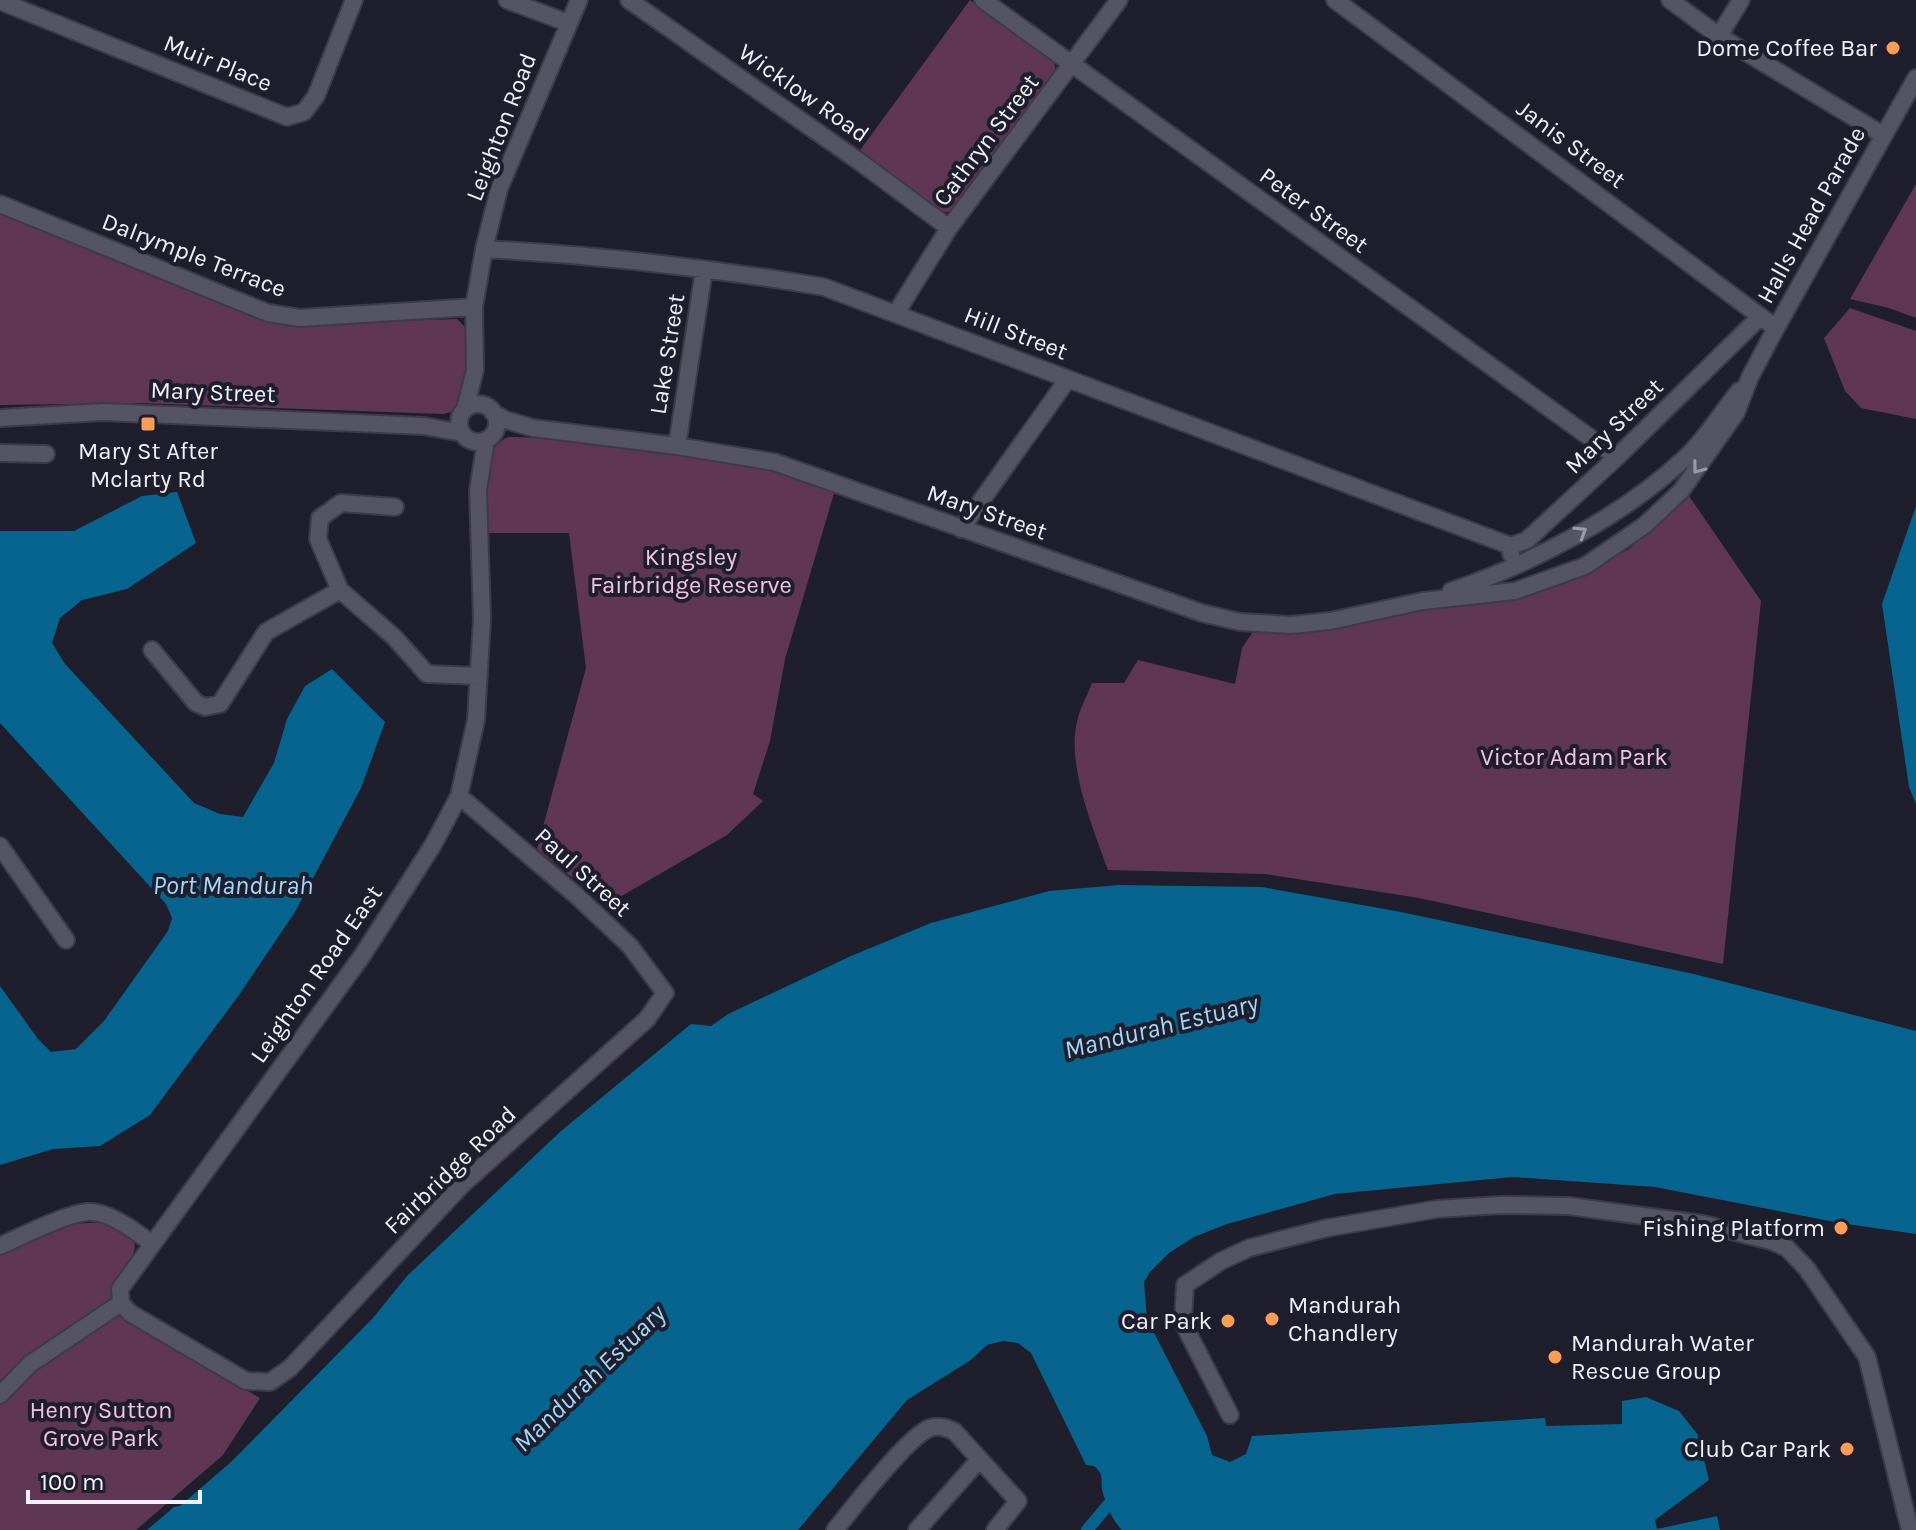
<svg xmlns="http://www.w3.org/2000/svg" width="1916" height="1530" font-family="Karla,sans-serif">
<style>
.green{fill:#5f3754}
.water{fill:#06648e}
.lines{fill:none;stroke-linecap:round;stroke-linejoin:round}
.canal{stroke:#06648e;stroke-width:12}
.minor-casing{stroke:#3c3b46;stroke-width:20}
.minor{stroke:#545463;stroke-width:16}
.oneway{stroke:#9a9aa6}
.poi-dot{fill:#fd9c56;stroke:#1f1e2c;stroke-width:3}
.labels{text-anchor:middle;stroke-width:8;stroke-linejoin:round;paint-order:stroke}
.poi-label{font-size:24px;fill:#f0f0f9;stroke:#1f1e2c;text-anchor:end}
.street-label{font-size:24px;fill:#f0f0f9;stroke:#1f1e2c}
.park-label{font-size:24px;fill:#f7c0e6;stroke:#1f1e2c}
.water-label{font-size:26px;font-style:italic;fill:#9fd9fe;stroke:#1f1e2c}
</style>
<rect width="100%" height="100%" fill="#1f1e2c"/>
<!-- green -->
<path class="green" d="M 970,0 L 1053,60 L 1057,73 L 956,210 L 942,213 L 858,153 Z
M 1916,184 L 1916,318 L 1889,308 L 1850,299 Z
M 0,211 L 307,324 L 457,319 L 468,330 L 469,390 L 459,410 L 443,414 L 138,403 L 0,405 Z
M 1850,308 L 1916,331 L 1916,419 L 1861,408 L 1845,391 L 1824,338 Z
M 509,437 C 544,437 579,442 613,446 C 690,454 762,462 835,490 L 785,659 L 770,741 L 753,794 L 763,801 L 727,835 L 606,905 L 537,849 L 586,668 L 569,533 L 488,533 C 488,505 476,448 509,437 Z
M 1689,496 L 1761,601 L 1723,964 L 1419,898 L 1265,874 L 1108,870 C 1093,828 1065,762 1078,718 C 1081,706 1088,694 1092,683 L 1124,683 L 1138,660 L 1235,684 L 1242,648 L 1252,633 L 1327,629 L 1454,604 L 1589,570 L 1629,549 Z
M 101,1222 C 151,1235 137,1253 113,1286 L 119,1315 L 260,1398 L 223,1455 L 136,1530 L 0,1530 L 0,1253 L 8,1247 L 75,1224 Z"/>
<!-- water -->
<path class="water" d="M 177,492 L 196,543 L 127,589 L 82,600 L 60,618 L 52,643 L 65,664 L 194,803 L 220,814 L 243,817 L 274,763 L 287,719 L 305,686 L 332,669 L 385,722 L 361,788 L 295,912 L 239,995 L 150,1115 L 100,1146 L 53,1149 L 0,1165 L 0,986 L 38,1039 L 51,1052 L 76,1049 L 104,1021 L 168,931 L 172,918 L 166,904 L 0,723 L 0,531 L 74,531 L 142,496 Z
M 1916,506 L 1916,804 L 1909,787 L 1882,604 Z
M 1119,885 L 1262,887 L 1401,912 L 1694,974 L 1916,1031 L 1916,1234 L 1840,1223 L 1655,1187 L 1512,1177 L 1335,1194 L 1227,1224 L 1194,1237 L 1169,1253 L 1150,1272 L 1144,1282 L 1147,1319 L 1207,1436 L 1212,1455 L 1230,1462 L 1246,1454 L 1252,1436 L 1545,1418 L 1546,1426 L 1622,1424 L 1622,1401 L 1646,1397 L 1679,1411 L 1698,1435 L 1709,1480 L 1655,1520 L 1657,1529 L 1717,1516 L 1720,1530 L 1122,1530 C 1112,1520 1105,1503 1102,1489 C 1101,1482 1103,1475 1098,1470 C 1095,1465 1092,1466 1086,1465 L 1031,1353 L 1018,1343 L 1003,1341 L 987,1345 L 971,1360 L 907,1400 L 798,1530 L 147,1530 L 174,1507 L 180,1506 L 231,1462 L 373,1318 L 407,1276 L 561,1131 L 691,1024 L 711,1026 L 728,1014 L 851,956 L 931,923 L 1049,891 Z"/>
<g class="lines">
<!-- canal -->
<path class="canal" d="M 1087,1530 L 1108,1505"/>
<defs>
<path id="minor" d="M 507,0 L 568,23
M 629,0 L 860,162 L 949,228
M 983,0 L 1617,457
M 1335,0 L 1776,328
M 1670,0 L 1719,36 L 1883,135
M 0,1 L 287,117 L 304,112 L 316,96 L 354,0
M 1719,36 L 1741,0
M 0,204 L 268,313 L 300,318 L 474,307
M 484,249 C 598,255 711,268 824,287 L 1511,546
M 896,313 L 949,228 L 1119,0
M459 423a19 19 0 1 1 38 0a19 19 0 1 1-38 0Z
M 465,409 L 475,370 L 474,307 L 484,249 L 499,189 L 579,0
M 493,413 L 506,420 L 533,428 L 677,446 L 774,462 L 1202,613 L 1240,622 L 1291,625 L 1330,621 L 1423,601 L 1515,591 L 1585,566 L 1645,525 L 1681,491 L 1736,413 L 1750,377 L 1776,328 L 1916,78
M 0,418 L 103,412 L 424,426 L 462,433
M 677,446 L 704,270
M 0,453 L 46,454
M 395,507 L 341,503 L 320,518 L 318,539 L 340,590 L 394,637 L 427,674 L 479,676
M 961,529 L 1068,379
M 1511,554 L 1511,546 L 1527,540 L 1617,457 L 1760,317
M 1451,591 C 1531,564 1623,516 1685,458 C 1706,439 1721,413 1739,391
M 152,650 L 196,703 L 205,707 L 220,704 L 266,632 L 340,590
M 0,846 L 66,940
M 0,1246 C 22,1236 65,1214 87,1212 C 108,1210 137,1232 152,1244
M 121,1303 L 130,1313 L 246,1381 L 270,1382 L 290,1368 L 463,1184 L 647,1019 L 665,993 L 630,946 L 577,896 L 459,796
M 121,1303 L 120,1289 L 362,956 L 433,845 L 459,796 L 476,720 L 482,619 L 478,490 L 486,441
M 0,1395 L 30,1364 L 121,1303
M 1230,1415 L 1183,1323 L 1185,1285 L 1221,1261 L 1249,1248 L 1327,1228 L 1437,1209 L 1501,1205 L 1569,1206 L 1703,1224 L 1771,1241 L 1787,1248 L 1807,1269 L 1867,1357 L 1910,1530
M 835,1530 C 852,1509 908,1436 930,1428 C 939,1425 946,1428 954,1431 L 1018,1501 L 995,1530
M 917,1530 L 979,1460"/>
</defs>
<!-- minor casing -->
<use href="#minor" class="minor-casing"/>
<!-- minor -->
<use href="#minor" class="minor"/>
</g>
<!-- one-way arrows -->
<defs><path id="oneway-chevron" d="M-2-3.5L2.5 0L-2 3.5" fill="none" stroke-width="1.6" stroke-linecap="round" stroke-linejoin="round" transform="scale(2)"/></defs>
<g class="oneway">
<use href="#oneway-chevron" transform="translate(1698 468) rotate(127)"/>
<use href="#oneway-chevron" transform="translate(1581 532) rotate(-32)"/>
</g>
<!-- markers -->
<g class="poi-dot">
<circle cx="1893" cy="48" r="8"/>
<rect x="140" y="416" width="16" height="16" rx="4"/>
<circle cx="1841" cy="1228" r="8"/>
<circle cx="1272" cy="1319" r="8"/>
<circle cx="1228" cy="1321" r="8"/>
<circle cx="1555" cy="1357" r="8"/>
<circle cx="1847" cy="1449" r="8"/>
</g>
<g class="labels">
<!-- poi labels -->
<g class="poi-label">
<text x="1877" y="56">Dome Coffee Bar</text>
<text x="148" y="459" text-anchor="middle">Mary St After<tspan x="148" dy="28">Mclarty Rd</tspan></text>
<text x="1825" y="1236">Fishing Platform</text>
<text x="1288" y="1313" text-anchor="start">Mandurah<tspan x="1288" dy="28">Chandlery</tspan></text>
<text x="1212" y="1329">Car Park</text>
<text x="1571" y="1351" text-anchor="start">Mandurah Water<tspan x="1571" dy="28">Rescue Group</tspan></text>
<text x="1831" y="1457">Club Car Park</text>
</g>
<!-- street labels -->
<g class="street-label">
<text transform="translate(218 63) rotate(22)" y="8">Muir Place</text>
<text transform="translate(804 93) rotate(35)" y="8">Wicklow Road</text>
<text transform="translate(501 127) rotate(-69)" y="8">Leighton Road</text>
<text transform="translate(986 140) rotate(-53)" y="8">Cathryn Street</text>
<text transform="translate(1571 144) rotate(37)" y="8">Janis Street</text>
<text transform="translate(1314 210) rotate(36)" y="8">Peter Street</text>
<text transform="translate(1811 215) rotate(-61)" y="8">Halls Head Parade</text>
<text transform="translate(194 255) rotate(21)" y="8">Dalrymple Terrace</text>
<text transform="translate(1016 333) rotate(21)" y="8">Hill Street</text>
<text transform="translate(667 354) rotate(-81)" y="8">Lake Street</text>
<text transform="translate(213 392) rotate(2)" y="8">Mary Street</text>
<text transform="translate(1614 426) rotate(-44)" y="8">Mary Street</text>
<text transform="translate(987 512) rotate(19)" y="8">Mary Street</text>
<text transform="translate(583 872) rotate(42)" y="8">Paul Street</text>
<text transform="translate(316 974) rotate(-55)" y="8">Leighton Road East</text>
<text transform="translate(450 1170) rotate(-44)" y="8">Fairbridge Road</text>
</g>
<!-- park labels -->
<g class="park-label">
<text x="691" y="565">Kingsley<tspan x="691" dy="28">Fairbridge Reserve</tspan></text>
<text x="1574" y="765">Victor Adam Park</text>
<text x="101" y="1418">Henry Sutton<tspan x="101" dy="28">Grove Park</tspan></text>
</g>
<!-- water labels -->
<g class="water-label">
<text x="233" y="894">Port Mandurah</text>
<text transform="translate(1161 1026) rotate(-14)" y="9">Mandurah Estuary</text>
<text transform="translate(589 1378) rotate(-44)" y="9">Mandurah Estuary</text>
</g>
</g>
<!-- scale -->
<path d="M28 1490v12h172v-12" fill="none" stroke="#f0f0f9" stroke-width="4"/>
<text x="40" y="1490" font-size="24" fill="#f0f0f9" stroke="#1f1e2c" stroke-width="6" paint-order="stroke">100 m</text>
</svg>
